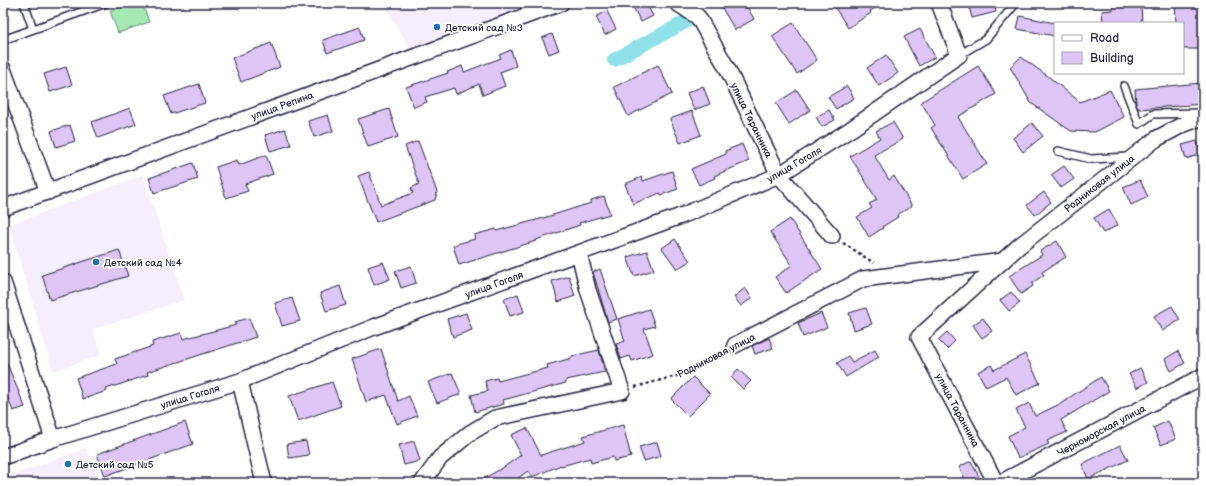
<svg xmlns="http://www.w3.org/2000/svg" width="1206" height="486" font-family="'Balsamiq Sans',sans-serif">
<style>
.built{fill:#f5eefc}
.green{fill:#a5e9b4;stroke:#648678}
.lines{fill:none;stroke-linecap:round;stroke-linejoin:round}
.canal{stroke:#8fe0e8;stroke-width:14}
.building{fill:#ddc6f6;stroke:#22223b}
.lane-casing{stroke:#22223b;stroke-width:10}
.street-casing{stroke:#22223b;stroke-width:18}
.path{stroke:#22223b;stroke-width:2.5;stroke-dasharray:3 3;stroke-linecap:butt}
.lane{stroke:#fff;stroke-width:7}
.street{stroke:#fff;stroke-width:15}
.poi-dot{fill:#1f6fb2;stroke:#fff;stroke-width:1.5}
.labels{text-anchor:middle;stroke-width:3.5;stroke-linejoin:round;paint-order:stroke}
.poi-label{font-size:10px;fill:#22223b;stroke:#fff;text-anchor:start}
.street-label{font-size:10px;fill:#22223b;stroke:#fff}
</style>
<rect width="100%" height="100%" fill="#fff"/>
<filter id="ink" filterUnits="userSpaceOnUse"><feTurbulence type="fractalNoise" baseFrequency=".025" numOctaves="2"/><feDisplacementMap in="SourceGraphic" scale="8" xChannelSelector="R" yChannelSelector="G"/><feConvolveMatrix kernelMatrix="1 2 1 2 8 2 1 2 1" color-interpolation-filters="sRGB"/></filter>
<g filter="url(#ink)">
<!-- built -->
<path class="built" d="M 384,3 L 542,3 L 411,51 Z
M 143,175 L 184,300 L 93,329 L 101,355 L 53,371 L 9,225 Z
M 86,448 L 99,483 L 3,483 L 3,479 Z"/>
<!-- green -->
<path class="green" d="M 133,3 L 142,3 L 149,22 L 118,33 L 110,11 Z"/>
<g class="lines">
<!-- canal -->
<path class="canal" d="M 614,60 L 687,21"/>
</g>
<!-- building -->
<path class="building" d="M 631,3 L 646,3 L 653,16 L 641,22 Z
M 719,3 L 745,3 L 754,19 L 735,30 Z
M 832,3 L 885,3 L 870,11 L 871,13 L 848,28 Z
M 968,3 L 994,3 L 996,12 L 972,18 Z
M 1113,3 L 1141,3 L 1142,23 L 1103,23 L 1102,11 L 1113,10 Z
M 1175,3 L 1203,3 L 1203,49 L 1183,49 L 1183,23 L 1176,23 Z
M 607,11 L 616,29 L 605,35 L 596,17 Z
M 1020,16 L 1055,23 L 1055,36 L 1017,29 Z
M 793,23 L 817,60 L 797,74 L 772,36 Z
M 360,27 L 364,40 L 327,53 L 323,40 Z
M 920,29 L 935,57 L 919,66 L 904,37 Z
M 552,34 L 559,50 L 549,54 L 542,38 Z
M 271,43 L 280,67 L 241,82 L 232,58 Z
M 511,50 L 516,66 L 500,72 L 505,86 L 483,95 L 479,84 L 456,94 L 454,88 L 425,97 L 427,102 L 414,107 L 406,87 L 448,73 L 447,72 L 462,66 L 464,72 L 501,58 L 499,55 Z
M 886,55 L 898,73 L 879,86 L 867,68 Z
M 1021,57 L 1049,77 L 1080,102 L 1110,90 L 1124,117 L 1095,132 L 1071,131 L 1031,103 L 1010,67 Z
M 658,65 L 672,94 L 628,116 L 614,87 Z
M 978,66 L 996,94 L 958,117 L 987,164 L 963,179 L 931,128 L 935,125 L 921,102 Z
M 66,67 L 72,85 L 50,92 L 44,74 Z
M 1201,83 L 1203,104 L 1139,109 L 1136,104 L 1135,89 Z
M 199,84 L 205,103 L 171,114 L 164,96 Z
M 703,86 L 710,104 L 694,110 L 687,93 Z
M 847,86 L 854,98 L 836,109 L 828,97 Z
M 797,90 L 810,110 L 789,124 L 776,103 Z
M 130,108 L 136,124 L 98,138 L 92,122 Z
M 389,109 L 398,137 L 368,147 L 358,119 Z
M 829,110 L 835,120 L 822,127 L 816,117 Z
M 692,111 L 701,135 L 680,143 L 670,119 Z
M 328,115 L 333,131 L 314,137 L 308,121 Z
M 893,122 L 903,139 L 874,155 L 889,180 L 894,176 L 912,206 L 897,215 L 898,217 L 882,227 L 883,228 L 869,237 L 857,217 L 872,208 L 869,204 L 877,200 L 850,156 L 880,138 L 876,131 Z
M 1032,123 L 1043,136 L 1023,152 L 1013,138 Z
M 70,125 L 75,141 L 56,147 L 51,131 Z
M 285,129 L 291,145 L 270,151 L 265,135 Z
M 418,141 L 437,192 L 435,200 L 376,222 L 358,176 L 369,172 L 381,205 L 413,193 L 411,188 L 419,184 L 405,146 Z
M 1197,141 L 1201,154 L 1186,159 L 1182,145 Z
M 742,144 L 749,161 L 714,176 L 715,178 L 699,185 L 691,169 L 726,154 L 725,151 Z
M 266,155 L 273,174 L 245,184 L 248,191 L 226,198 L 216,167 L 237,160 L 239,165 Z
M 193,163 L 198,179 L 154,193 L 149,178 Z
M 1064,166 L 1074,179 L 1061,188 L 1051,175 Z
M 672,171 L 678,189 L 661,195 L 660,193 L 633,204 L 625,184 L 642,177 L 643,181 Z
M 1140,180 L 1148,197 L 1131,205 L 1123,187 Z
M 1044,192 L 1051,202 L 1035,215 L 1027,205 Z
M 604,196 L 610,214 L 579,223 L 580,225 L 536,240 L 536,241 L 459,265 L 453,245 L 475,239 L 474,235 L 496,229 L 496,231 L 540,219 L 591,203 L 591,200 Z
M 1109,209 L 1118,225 L 1103,233 L 1094,218 Z
M 790,219 L 822,269 L 786,293 L 775,277 L 792,265 L 770,232 Z
M 675,239 L 690,261 L 677,269 L 662,248 Z
M 1057,241 L 1066,257 L 1042,272 L 1044,275 L 1032,283 L 1033,286 L 1021,294 L 1009,276 L 1042,255 L 1040,251 Z
M 119,250 L 128,276 L 50,300 L 42,275 Z
M 647,251 L 654,270 L 634,276 L 627,257 Z
M 383,262 L 390,279 L 374,285 L 368,267 Z
M 411,266 L 416,283 L 401,288 L 395,271 Z
M 600,269 L 617,319 L 608,322 L 593,272 Z
M 569,276 L 575,296 L 558,302 L 552,281 Z
M 340,286 L 346,305 L 326,311 L 320,293 Z
M 745,288 L 752,298 L 741,306 L 734,297 Z
M 1011,292 L 1020,303 L 1009,311 L 1000,300 Z
M 518,294 L 524,312 L 510,316 L 504,299 Z
M 292,298 L 300,321 L 282,326 L 275,303 Z
M 1172,306 L 1180,320 L 1162,331 L 1154,316 Z
M 866,308 L 872,324 L 854,330 L 849,313 Z
M 649,309 L 655,326 L 644,329 L 653,354 L 632,361 L 630,356 L 621,359 L 616,344 L 625,341 L 618,319 Z
M 466,313 L 472,330 L 453,337 L 447,319 Z
M 821,313 L 827,327 L 803,337 L 798,323 Z
M 249,318 L 256,337 L 147,372 L 148,375 L 106,389 L 107,391 L 83,399 L 76,378 L 117,364 L 115,359 L 153,346 L 152,342 L 181,333 L 183,339 L 236,325 L 235,322 Z
M 983,318 L 992,331 L 982,338 L 973,325 Z
M 947,332 L 955,341 L 947,349 L 938,340 Z
M 769,338 L 773,348 L 755,354 L 752,346 Z
M 381,349 L 398,401 L 409,396 L 417,416 L 397,424 L 386,395 L 366,402 L 352,359 Z
M 599,350 L 605,372 L 566,380 L 566,383 L 503,400 L 504,404 L 475,412 L 471,395 L 488,391 L 485,381 L 497,378 L 498,381 L 548,368 L 547,365 L 572,358 L 572,356 Z
M 875,350 L 879,357 L 846,377 L 837,363 L 848,356 L 852,362 Z
M 1178,351 L 1185,363 L 1171,371 L 1165,359 Z
M 3,354 L 25,407 L 13,411 L 3,386 Z
M 1025,354 L 1040,383 L 1016,395 L 1006,377 L 986,387 L 978,372 L 991,365 L 994,370 Z
M 1140,368 L 1148,382 L 1137,388 L 1129,374 Z
M 738,369 L 751,381 L 743,389 L 731,377 Z
M 452,373 L 461,394 L 437,403 L 428,382 Z
M 693,377 L 710,394 L 688,416 L 671,399 Z
M 1101,377 L 1109,391 L 1061,420 L 1067,432 L 1047,441 L 1049,444 L 1018,458 L 1008,436 L 1025,427 L 1016,410 L 1029,403 L 1035,416 L 1068,400 L 1067,399 Z
M 332,382 L 341,406 L 298,421 L 289,396 Z
M 1168,421 L 1176,439 L 1161,445 L 1153,428 Z
M 185,422 L 193,444 L 105,476 L 97,454 Z
M 623,425 L 631,457 L 614,461 L 613,457 L 591,463 L 590,458 L 561,466 L 561,465 L 532,477 L 528,471 L 511,483 L 476,483 L 504,467 L 521,455 L 511,435 L 527,428 L 541,455 L 585,441 L 583,436 Z
M 306,441 L 309,455 L 289,458 L 287,444 Z
M 414,441 L 420,461 L 404,465 L 399,445 Z
M 657,442 L 661,456 L 644,461 L 639,447 Z
M 1120,445 L 1128,460 L 1088,479 L 1082,464 Z
M 971,461 L 979,477 L 967,483 L 959,467 Z"/>
<g class="lines">
<defs>
<path id="lane" d="M 24,3 L 33,29
M 3,40 L 106,3
M 959,55 L 986,39 L 1016,3
M 1124,86 L 1139,124 L 1153,114 L 1201,113
M 1058,151 L 1091,159 L 1128,157"/>
<path id="street" d="M 677,3 L 698,17 L 727,68 L 762,141 L 779,175 L 832,236
M 3,69 L 48,192
M 3,208 L 561,3
M 3,282 L 53,439
M 735,345 L 863,279 L 1003,261
M 240,381 L 264,483
M 3,457 L 53,439 L 240,381 L 374,327 L 681,216 L 779,175 L 851,129 L 959,55 L 939,3
M 422,483 L 440,458 L 470,433 L 495,418 L 622,391 L 588,290 L 579,253
M 996,483 L 919,337 L 1019,246 L 1156,139 L 1182,125 L 1203,117
M 1000,483 L 1203,376"/>
</defs>
<!-- lane casing -->
<use href="#lane" class="lane-casing"/>
<!-- street casing -->
<use href="#street" class="street-casing"/>
<!-- path -->
<path class="path" d="M 843,243 L 874,263
M 635,387 L 680,375 L 724,351"/>
<!-- lane -->
<use href="#lane" class="lane"/>
<!-- street -->
<use href="#street" class="street"/>
</g>
</g>
<!-- markers -->
<g class="poi-dot">
<circle cx="437" cy="27" r="4"/>
<circle cx="96" cy="262" r="4"/>
<circle cx="68" cy="464" r="4"/>
</g>
<g class="labels">
<!-- poi labels -->
<g class="poi-label">
<text x="445" y="31">Детский сад №3</text>
<text x="104" y="266">Детский сад №4</text>
<text x="76" y="468">Детский сад №5</text>
</g>
<!-- street labels -->
<g class="street-label">
<text transform="translate(282 105) rotate(-20)" y="4">улица Репина</text>
<text transform="translate(752 120) rotate(64)" y="4">улица Таранника</text>
<text transform="translate(794 164) rotate(-30)" y="4">улица Гоголя</text>
<text transform="translate(1099 183) rotate(-38)" y="4">Родниковая улица</text>
<text transform="translate(494 284) rotate(-20)" y="4">улица Гоголя</text>
<text transform="translate(716 355) rotate(-27)" y="4">Родниковая улица</text>
<text transform="translate(190 396) rotate(-17)" y="4">улица Гоголя</text>
<text transform="translate(958 410) rotate(62)" y="4">улица Таранника</text>
<text transform="translate(1101 430) rotate(-28)" y="4">Черноморская улица</text>
</g>
</g>
<!-- margin -->
<rect width="1206" height="486" fill="none" stroke="#fff" stroke-width="16"/>
<rect x="8" y="8" width="1190" height="470" fill="none" stroke="#22223b" stroke-width="1.5" filter="url(#ink)"/>
<!-- legend -->
<rect x="1054" y="22" width="130" height="52" fill="#ffffff" stroke="#a7a7b1"/>
<rect x="1062" y="35" width="20" height="6" fill="#ffffff" stroke="#a7a7b1"/>
<text x="1090" y="42" font-size="12" fill="#22223b">Road</text>
<rect x="1062" y="52" width="20" height="12" fill="#ddc6f6" stroke="#a7a7b1"/>
<text x="1090" y="62" font-size="12" fill="#22223b">Building</text>
</svg>
